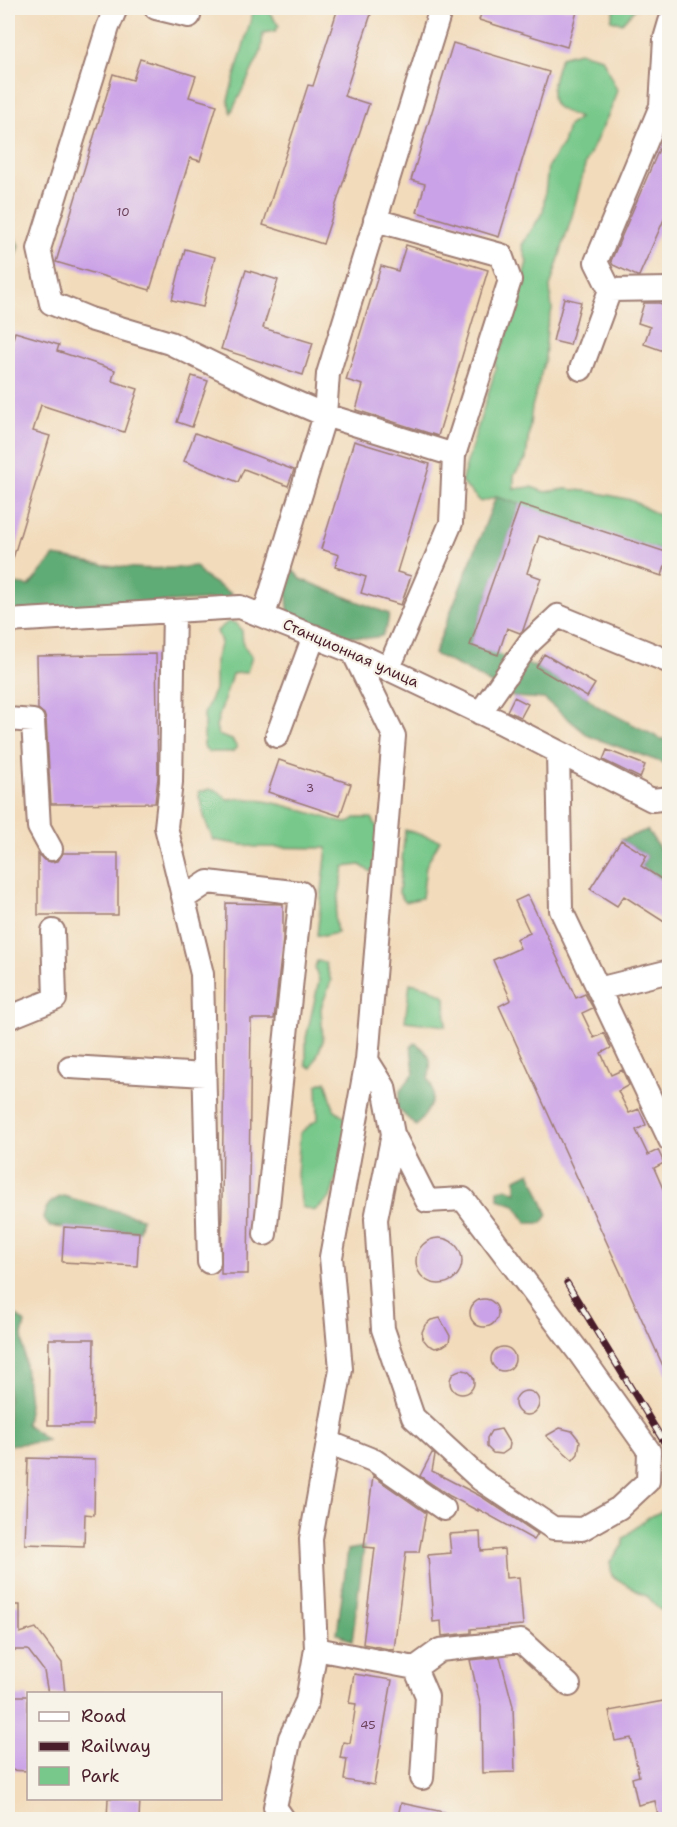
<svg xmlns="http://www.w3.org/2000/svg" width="677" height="1827" font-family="'Shantell Sans',sans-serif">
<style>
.green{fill:#77c88a;stroke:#60745a;stroke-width:1.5}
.forest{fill:#61ac76;stroke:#566650;stroke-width:1.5}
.building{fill:#caa2e7}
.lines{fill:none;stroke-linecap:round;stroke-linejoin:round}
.minor-casing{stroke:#9e7d73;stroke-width:26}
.minor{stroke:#fff;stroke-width:22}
.rail-casing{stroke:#4a1f2b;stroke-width:7}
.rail{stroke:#f7f3e8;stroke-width:4.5;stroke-dasharray:14;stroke-linecap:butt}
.labels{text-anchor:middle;stroke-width:4.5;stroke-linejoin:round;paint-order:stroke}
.number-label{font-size:12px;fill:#6a405a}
.street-label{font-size:15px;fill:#4a1f2b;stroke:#f7f3e8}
</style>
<rect width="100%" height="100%" fill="#f7f3e8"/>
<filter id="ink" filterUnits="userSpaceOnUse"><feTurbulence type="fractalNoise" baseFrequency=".0167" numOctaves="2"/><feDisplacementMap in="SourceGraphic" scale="12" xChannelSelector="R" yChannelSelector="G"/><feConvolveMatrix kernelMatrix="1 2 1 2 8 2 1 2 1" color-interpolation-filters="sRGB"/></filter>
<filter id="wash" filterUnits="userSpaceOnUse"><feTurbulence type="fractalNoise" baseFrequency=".008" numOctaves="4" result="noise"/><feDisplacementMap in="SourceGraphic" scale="24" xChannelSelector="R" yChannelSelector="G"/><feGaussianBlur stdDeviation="1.35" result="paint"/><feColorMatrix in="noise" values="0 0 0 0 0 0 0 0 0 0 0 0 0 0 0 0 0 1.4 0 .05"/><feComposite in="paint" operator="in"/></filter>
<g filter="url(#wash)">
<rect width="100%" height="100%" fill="#f2dbbb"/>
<!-- green -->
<path class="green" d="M 254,8 L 270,8 L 269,12 L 279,26 L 275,31 L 263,33 L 261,52 L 231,113 L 228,100 Z
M 615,8 L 636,8 L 622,23 L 611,20 Z
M 579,52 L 602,58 L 617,90 L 611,109 L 586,162 L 572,216 L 550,287 L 552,310 L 547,327 L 545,359 L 532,407 L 526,459 L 514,475 L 514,489 L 531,487 L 545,492 L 566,489 L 594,492 L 631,500 L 664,518 L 669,518 L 669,553 L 496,497 L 481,502 L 461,482 L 496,368 L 495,363 L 506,338 L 527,262 L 522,245 L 543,212 L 548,166 L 563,144 L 568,126 L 579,118 C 572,114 563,112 557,107 C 546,100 556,68 561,57 Z
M 228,622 L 236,623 L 242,631 L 243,645 L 252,657 L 247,672 L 232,674 L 216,726 L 218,735 L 232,740 L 237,747 L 232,752 L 209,752 L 204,747 L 204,714 L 215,689 L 215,661 L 221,642 L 217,631 Z
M 210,789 L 218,791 L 227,799 C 265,796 303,811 340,822 L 348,823 L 355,818 L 372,818 L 379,831 L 376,860 L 371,872 L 360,865 L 344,867 L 335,918 L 337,933 L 324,936 L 317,935 L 327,848 L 255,847 L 213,840 L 205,820 L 199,796 L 199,792 Z
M 405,830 L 440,840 L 426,866 L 422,898 L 405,902 L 399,893 Z
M 317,961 L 325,962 L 331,981 L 321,1008 L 323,1041 L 312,1068 L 306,1065 L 306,1038 L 319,981 L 315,967 Z
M 410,983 L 428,987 L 445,996 L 446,1026 L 405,1021 Z
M 326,1081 L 334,1109 L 347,1119 L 350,1138 L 330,1198 L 314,1211 L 302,1207 L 297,1175 L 300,1133 L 318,1119 L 317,1085 Z
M 669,1508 L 669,1614 L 659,1609 L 648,1597 L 612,1576 L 610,1562 L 623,1545 L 623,1539 L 647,1518 Z"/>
<!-- forest -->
<path class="forest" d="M 8,233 L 14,236 L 19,246 L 8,277 Z
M 496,497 L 520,504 L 470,645 L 536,667 L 587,697 L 597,706 L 661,739 L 669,739 L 669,761 L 663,763 L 589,736 L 544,699 L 514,697 L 467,670 L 434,654 Z
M 54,556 C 72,558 89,563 106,565 C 135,569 167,570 196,566 L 203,576 L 232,594 L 225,599 L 8,611 L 8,583 L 29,586 Z
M 291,568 L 301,579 L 389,614 L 387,626 L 382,636 L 369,638 L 338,635 L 292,618 L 288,611 L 287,595 L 277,580 L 282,570 Z
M 647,830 L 669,862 L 669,884 L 641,866 L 647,856 L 621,840 Z
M 415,1043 C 431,1053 433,1060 428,1079 C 440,1096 427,1113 416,1126 L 397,1108 L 400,1091 L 414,1073 L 411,1047 Z
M 530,1172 L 548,1215 L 542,1223 L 527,1223 L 515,1205 L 498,1199 L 498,1190 L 507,1188 L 516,1193 L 516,1179 Z
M 63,1196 L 142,1218 L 139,1231 L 50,1227 L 43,1218 C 46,1205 50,1201 63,1196 Z
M 16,1315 L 25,1323 L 22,1335 L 29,1404 L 26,1424 L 47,1440 L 40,1442 L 8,1445 L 8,1318 Z
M 364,1547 L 352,1642 L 337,1633 L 348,1550 Z"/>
<g id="blocks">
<!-- building -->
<path class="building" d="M 338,8 L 373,8 L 344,96 L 369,104 L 323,244 L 263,225 L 308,85 L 313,86 Z
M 483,8 L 578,8 L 567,47 L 479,20 Z
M 453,43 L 549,72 L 499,237 L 417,212 L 425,184 L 411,180 Z
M 140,59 L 196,76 L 189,97 L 217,105 L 200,161 L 190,158 L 150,290 L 56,262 L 113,74 L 133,80 Z
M 669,126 L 669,208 L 639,276 L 637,276 L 613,265 L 611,261 Z
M 406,245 L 488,270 L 438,436 L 356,410 L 363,385 L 346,380 L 381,266 L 398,271 Z
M 185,249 L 215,257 L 203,307 L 172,300 Z
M 246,270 L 278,280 L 263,328 L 313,343 L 303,375 L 221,349 Z
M 564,298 L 581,302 L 570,345 L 553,341 Z
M 644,303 L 659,303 L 669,306 L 669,353 L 644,344 L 650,327 L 638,323 Z
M 15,332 L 59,345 L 57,351 L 115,370 L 112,381 L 138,389 L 124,432 L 41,405 L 33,431 L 50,436 L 11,565 L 8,564 L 8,355 Z
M 192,376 L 208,381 L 192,427 L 177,422 Z
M 195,433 L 294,470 L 288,486 L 244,469 L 238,482 L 184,461 Z
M 354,441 L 430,464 L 397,572 L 411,576 L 401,605 L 361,593 L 366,577 L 335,567 L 339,555 L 321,549 Z
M 520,504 L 669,553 L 662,576 L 539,536 L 527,573 L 541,578 L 523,630 L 520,633 L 507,628 L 498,655 L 470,645 Z
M 156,654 L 158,777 L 155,803 L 51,804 L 46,720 L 44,714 L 38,709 L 37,656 Z
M 544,654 L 595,684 L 587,697 L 536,667 Z
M 514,697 L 528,704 L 521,717 L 507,711 Z
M 607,750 L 645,765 L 640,778 L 603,760 Z
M 279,760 L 351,784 L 340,816 L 268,792 Z
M 621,840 L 647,856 L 641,866 L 669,884 L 669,925 L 624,896 L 617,906 L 590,889 Z
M 63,853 L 118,853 L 118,915 L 38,915 L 38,854 L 44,860 L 51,862 L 58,861 Z
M 528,895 L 576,998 L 585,994 L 593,1008 L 582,1013 L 594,1038 L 604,1033 L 606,1037 L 611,1048 L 601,1053 L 611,1075 L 622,1070 L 629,1085 L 618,1091 L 629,1113 L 639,1109 L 646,1125 L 636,1130 L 648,1155 L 658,1150 L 664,1163 L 654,1168 L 664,1191 L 669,1189 L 669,1379 L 499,1006 L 511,1000 L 493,960 L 520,948 L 516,939 L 530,933 L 515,901 Z
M 226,903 L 283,904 L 283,939 L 274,1019 L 251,1019 L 248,1274 L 221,1274 Z
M 64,1227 L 139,1232 L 137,1266 L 62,1262 Z
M416 1261a23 23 0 1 1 46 0a23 23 0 1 1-46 0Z
M470 1313a14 14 0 1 1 28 0a14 14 0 1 1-28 0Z
M 440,1318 L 450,1336 L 449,1342 L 443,1346 L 435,1348 L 428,1345 L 423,1339 L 422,1332 L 425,1325 L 431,1320 Z
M 49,1339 L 94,1339 L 93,1425 L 48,1425 Z
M491 1359a12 12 0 1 1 24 0a12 12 0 1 1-24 0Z
M450 1382a12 12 0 1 1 24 0a12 12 0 1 1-24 0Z
M515 1403a12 12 0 1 1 24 0a12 12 0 1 1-24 0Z
M 560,1428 L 572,1431 L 580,1441 L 578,1454 L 573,1460 L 546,1436 Z
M 501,1429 L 510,1444 L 509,1449 L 502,1454 L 493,1453 L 487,1447 L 487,1438 L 491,1431 Z
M 432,1453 L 435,1455 L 432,1471 L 482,1497 L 538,1534 L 534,1540 L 478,1509 L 478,1511 L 450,1496 L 420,1476 Z
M 28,1458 L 95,1460 L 94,1515 L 85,1514 L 84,1546 L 25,1544 Z
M 373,1476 L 426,1513 L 419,1552 L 406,1552 L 394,1650 L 363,1644 L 375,1548 L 364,1547 Z
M 480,1532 L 481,1551 L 504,1549 L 506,1578 L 519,1577 L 523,1625 L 471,1629 L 471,1633 L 442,1636 L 441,1621 L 433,1622 L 428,1555 L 451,1553 L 449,1534 Z
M 8,1605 L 20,1605 L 20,1633 L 36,1628 L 62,1663 L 65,1694 L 48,1694 L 44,1671 L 28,1650 L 8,1650 Z
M 500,1657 L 513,1706 L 515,1772 L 482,1773 L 481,1707 L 470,1660 Z
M 354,1674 L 392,1680 L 374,1785 L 344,1780 L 347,1759 L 340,1758 L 343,1742 L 350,1743 L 356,1704 L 349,1703 Z
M 8,1696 L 28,1696 L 28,1771 L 8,1770 Z
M 669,1700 L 669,1820 L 659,1820 L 655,1801 L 638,1805 L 632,1778 L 639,1776 L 631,1738 L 615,1741 L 609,1711 Z
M 108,1798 L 140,1798 L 139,1820 L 107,1820 Z
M 401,1803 L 453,1814 L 453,1820 L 397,1820 Z"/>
</g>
</g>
<g filter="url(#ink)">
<use href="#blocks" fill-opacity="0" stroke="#9e7d73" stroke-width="1.5"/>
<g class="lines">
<defs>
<path id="minor" d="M 116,8 L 108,27 L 39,249 L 51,303 L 90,319 L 170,343 L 260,387 L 325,415 L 454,455
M 156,8 L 189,16 L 190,8
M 375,220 L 501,255 L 510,280 L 454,455 L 451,523 L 388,670
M 610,290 L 670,289
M 581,369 L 610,290 L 596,262 L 661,106 L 665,39 L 670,22
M 174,611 L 171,782 L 166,827 L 202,974 L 209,1262
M 264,615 L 325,415 L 328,374 L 441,8
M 8,621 L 240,607 L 353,652 L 500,722 L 652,800 L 670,798
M 480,713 L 529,643 L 558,616 L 670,662
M 8,719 L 33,721 L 39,827 L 51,849
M 277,736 L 314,636
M 558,752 L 561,910 L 670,1140
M 184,898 L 208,882 L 301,893 L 265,1234
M 598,989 L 670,971
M 8,1018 L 55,999 L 53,931
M 367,1060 L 384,1087 L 393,1134 L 427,1201 L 463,1199 L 580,1354 L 649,1451 L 648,1481 L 619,1508 L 582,1529 L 553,1528 L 480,1479 L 413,1417 L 383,1329 L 376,1219 L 393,1134
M 70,1067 L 205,1075
M 328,1442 L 375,1461 L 444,1509
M 316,1649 L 415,1668 L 440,1650 L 521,1641 L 569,1685
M 415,1668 L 427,1696 L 422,1778
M 284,1820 L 275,1807 L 290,1738 L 307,1701 L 316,1649 L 311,1539 L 341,1369 L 331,1257 L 367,1060 L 394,736 L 353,652"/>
</defs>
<!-- minor casing -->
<use href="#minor" class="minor-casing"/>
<!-- minor -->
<use href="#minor" class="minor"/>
<defs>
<path id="rail" d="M 567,1283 L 670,1452"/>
</defs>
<!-- rail casing -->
<use href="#rail" class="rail-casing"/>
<!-- rail -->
<use href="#rail" class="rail"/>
</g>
</g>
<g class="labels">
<!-- number labels -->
<g class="number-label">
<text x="123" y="216">10</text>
<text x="310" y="792">3</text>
<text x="368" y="1729">45</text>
</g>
<!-- street labels -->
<g class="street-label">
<text transform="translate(351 653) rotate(24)" y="5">Станционная улица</text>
</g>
</g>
<!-- margin -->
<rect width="677" height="1827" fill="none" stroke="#f7f3e8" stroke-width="30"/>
<!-- legend -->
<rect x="27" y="1692" width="195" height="108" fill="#f7f3e8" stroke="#b29e9c" stroke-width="1.5"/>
<rect x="39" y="1712" width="30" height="9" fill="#ffffff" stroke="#b29e9c" stroke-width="1.5"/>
<text x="81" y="1722" font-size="18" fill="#4a1f2b">Road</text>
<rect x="39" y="1742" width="30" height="9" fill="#4a1f2b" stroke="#b29e9c" stroke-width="1.5"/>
<text x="81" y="1752" font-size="18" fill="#4a1f2b">Railway</text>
<rect x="39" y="1767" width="30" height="18" fill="#77c88a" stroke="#b29e9c" stroke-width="1.5"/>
<text x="81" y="1782" font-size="18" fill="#4a1f2b">Park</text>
</svg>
